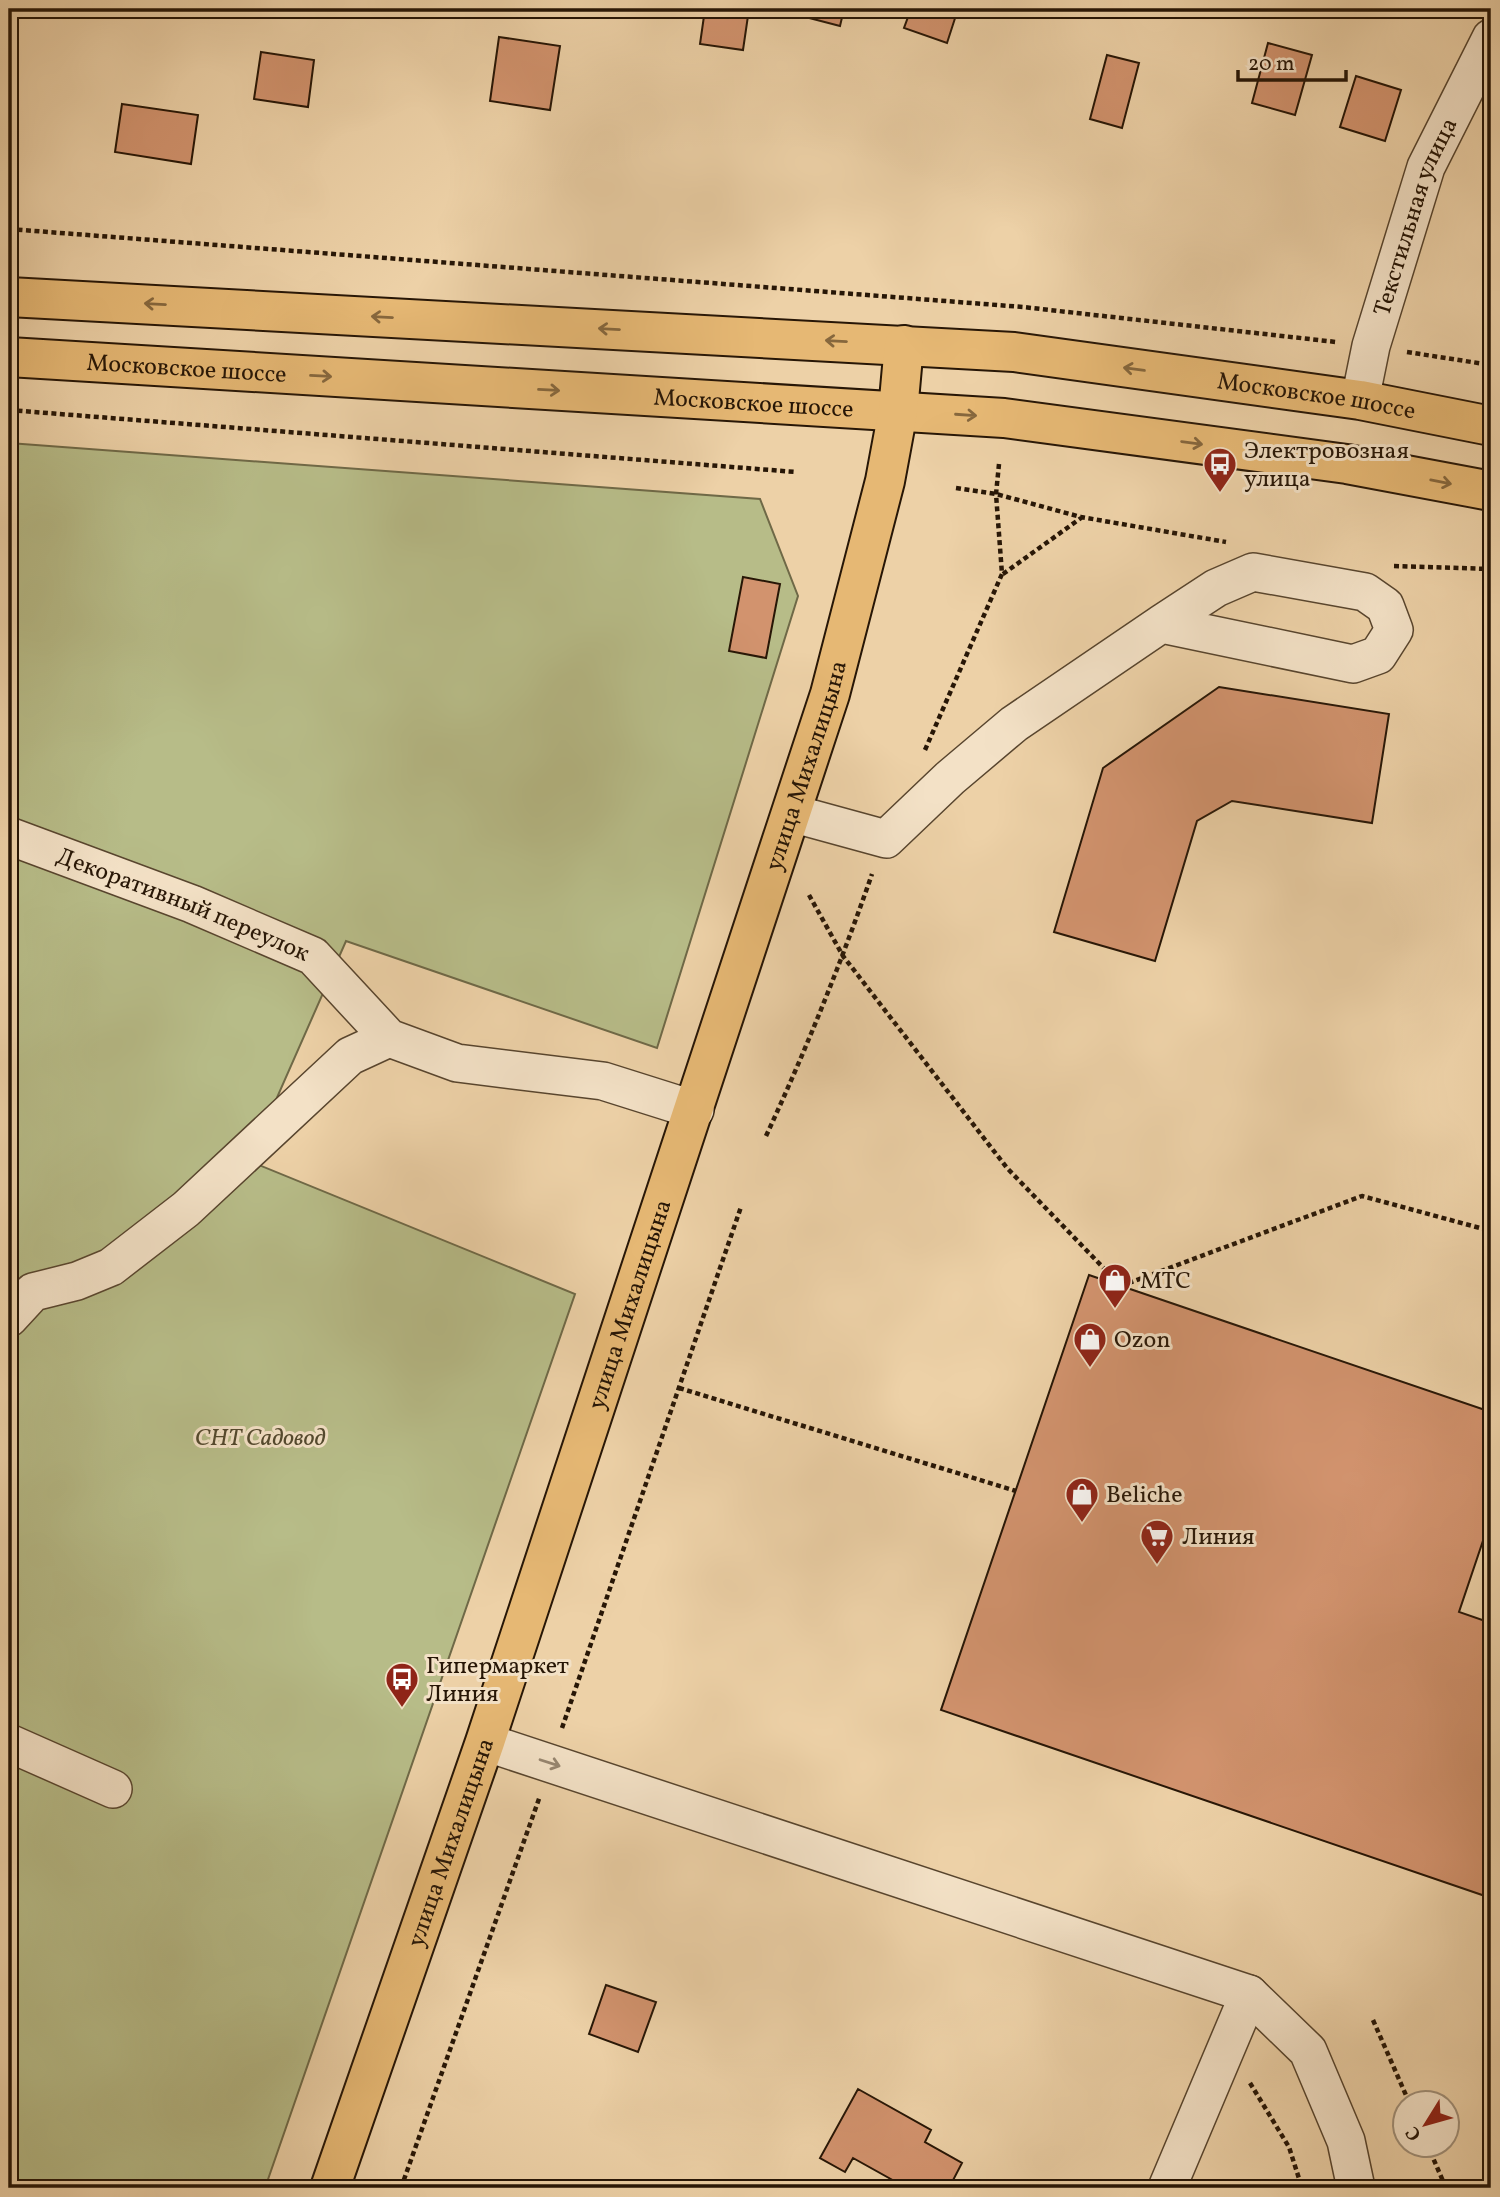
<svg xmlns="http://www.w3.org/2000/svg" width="1500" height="2197" font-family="Vollkorn,serif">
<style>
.green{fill:#b7bc88;stroke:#6f6947;stroke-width:2}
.building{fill:#d2936e;stroke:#271606;stroke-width:2}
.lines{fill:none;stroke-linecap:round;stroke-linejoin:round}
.minor-casing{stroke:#58452e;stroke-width:40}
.major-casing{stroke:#271606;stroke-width:42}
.path{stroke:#271606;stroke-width:4.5;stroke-dasharray:5 3.5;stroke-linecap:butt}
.minor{stroke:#f3e1c6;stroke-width:37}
.major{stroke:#e6b874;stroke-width:38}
.oneway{stroke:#86673d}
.oneway2{stroke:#978670}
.labels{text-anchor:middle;stroke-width:6;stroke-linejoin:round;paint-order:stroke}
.street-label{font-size:24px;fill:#271606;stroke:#f3e1c6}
.poi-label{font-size:24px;fill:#271606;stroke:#f3e1c6;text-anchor:start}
.park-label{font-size:24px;font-style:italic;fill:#52482d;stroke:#f3e1c6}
</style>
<rect width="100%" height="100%" fill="#edd1a7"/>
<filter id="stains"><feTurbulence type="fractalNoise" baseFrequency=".00286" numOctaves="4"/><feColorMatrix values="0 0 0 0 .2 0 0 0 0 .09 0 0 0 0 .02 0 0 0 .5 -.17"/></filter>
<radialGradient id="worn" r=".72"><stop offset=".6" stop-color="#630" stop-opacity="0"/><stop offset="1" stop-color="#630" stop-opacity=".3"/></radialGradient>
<!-- green -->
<path class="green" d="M 9,443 L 760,499 L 798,596 L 657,1048 L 346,941 L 249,1161 L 575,1294 L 265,2188 L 9,2188 Z"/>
<!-- building -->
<path class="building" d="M 705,9 L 749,9 L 743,50 L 700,44 Z
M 791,9 L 844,9 L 840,26 L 790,13 Z
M 911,9 L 958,9 L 947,43 L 904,28 Z
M 499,37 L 560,46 L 550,110 L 490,101 Z
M 1268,43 L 1312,55 L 1295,115 L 1252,103 Z
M 261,52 L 314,60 L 308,107 L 254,99 Z
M 1107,55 L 1139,63 L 1122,128 L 1090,119 Z
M 1356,76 L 1401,90 L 1385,141 L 1340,127 Z
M 122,104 L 198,115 L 191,164 L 115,152 Z
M 743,577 L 780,584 L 766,658 L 729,651 Z
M 1491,672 L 1491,695 L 1485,694 Z
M 1219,687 L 1389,714 L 1372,823 L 1232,801 L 1197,821 L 1155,961 L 1054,932 L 1103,768 Z
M 1089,1275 L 1491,1412 L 1491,1517 L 1459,1612 L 1491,1623 L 1491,1898 L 941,1710 Z
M 606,1985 L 656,2002 L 638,2052 L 589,2034 Z
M 858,2089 L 931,2130 L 925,2142 L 962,2163 L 949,2188 L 907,2188 L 853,2158 L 845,2172 L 820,2158 Z"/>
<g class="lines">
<defs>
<g id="minor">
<path id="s1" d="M 1360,400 L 1371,346 L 1426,167 L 1491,38"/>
<path d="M 791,813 L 886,839 L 950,778 L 1014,724 L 1161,624 L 1353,664 L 1378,655 L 1394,630 L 1385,606 L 1365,592 L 1253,572 L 1216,588 L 1161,624"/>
<path id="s2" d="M 9,836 L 192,904 L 313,956 L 389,1038 L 457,1063 L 603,1081 L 695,1110"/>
<path d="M 9,1318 L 33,1292 L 77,1281 L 111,1267 L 186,1209 L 350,1056 L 389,1038"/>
<path d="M 485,1742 L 1249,1994 L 1308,2051 L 1346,2141 L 1356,2188"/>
<path d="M 9,1743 L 113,1789"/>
<path d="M 1167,2188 L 1249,1994"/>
</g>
<g id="major">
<path id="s3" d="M 9,297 L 1014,352 L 1360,400 L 1491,426"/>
<path id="s4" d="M 9,357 L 1004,418 L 1347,464 L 1491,491"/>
<path id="s5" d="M 330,2188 L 485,1742 L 830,694 L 885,481 L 898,411 L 904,345"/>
</g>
</defs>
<!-- minor casing -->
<use href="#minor" class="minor-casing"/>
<!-- major casing -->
<use href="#major" class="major-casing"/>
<!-- path -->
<path class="path" d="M 9,229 L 1023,307 L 1336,342
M 1407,352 L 1491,365
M 9,410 L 796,472
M 956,488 L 996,494 L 1081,517 L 1226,542
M 1394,566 L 1491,569
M 1003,574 L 1081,518
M 925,750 L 1002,574 L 996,494 L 999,464
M 809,895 L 843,956 L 1007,1168 L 1121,1286 L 1362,1196 L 1491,1231
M 766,1136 C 806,1050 841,963 872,874
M 679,1388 L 1016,1491
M 562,1728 L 741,1207
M 1373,2020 L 1409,2102
M 1250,2083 L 1289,2147 L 1302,2188
M 1427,2144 L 1446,2188
M 401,2188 L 540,1796"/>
<!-- minor -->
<use href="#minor" class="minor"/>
<!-- major -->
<use href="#major" class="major"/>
</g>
<!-- one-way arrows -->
<defs><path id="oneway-shaft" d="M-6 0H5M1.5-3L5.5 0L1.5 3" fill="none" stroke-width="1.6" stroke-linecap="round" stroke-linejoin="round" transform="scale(1.75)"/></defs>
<g class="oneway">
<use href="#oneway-shaft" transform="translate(155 304) rotate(-177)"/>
<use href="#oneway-shaft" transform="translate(382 317) rotate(-177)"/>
<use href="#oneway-shaft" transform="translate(609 329) rotate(-177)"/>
<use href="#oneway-shaft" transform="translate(836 341) rotate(-177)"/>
<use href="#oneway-shaft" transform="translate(1134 369) rotate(-172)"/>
<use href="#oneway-shaft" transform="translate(321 376) rotate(3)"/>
<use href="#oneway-shaft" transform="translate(549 390) rotate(3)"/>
<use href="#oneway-shaft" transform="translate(966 415) rotate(4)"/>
<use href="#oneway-shaft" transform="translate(1192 443) rotate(8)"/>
<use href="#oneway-shaft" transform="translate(1441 482) rotate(11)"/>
</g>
<use class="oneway2" href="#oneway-shaft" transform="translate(550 1763) rotate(18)"/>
<!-- icons -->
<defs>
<symbol id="bus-pin" viewBox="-11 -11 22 30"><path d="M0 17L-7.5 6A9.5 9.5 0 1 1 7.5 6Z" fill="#8f2418" stroke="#f3e1c6"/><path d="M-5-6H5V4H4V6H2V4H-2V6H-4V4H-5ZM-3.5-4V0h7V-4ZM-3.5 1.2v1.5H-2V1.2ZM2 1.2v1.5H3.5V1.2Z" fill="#fff"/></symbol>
<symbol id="shop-pin" viewBox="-11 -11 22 30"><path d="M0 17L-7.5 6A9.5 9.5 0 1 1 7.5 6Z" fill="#8f2418" stroke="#f3e1c6"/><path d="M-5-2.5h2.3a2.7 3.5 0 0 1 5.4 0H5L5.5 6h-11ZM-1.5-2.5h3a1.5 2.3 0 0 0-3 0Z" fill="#fff"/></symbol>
<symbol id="supermarket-pin" viewBox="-11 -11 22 30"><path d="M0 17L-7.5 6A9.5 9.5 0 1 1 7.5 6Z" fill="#8f2418" stroke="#f3e1c6"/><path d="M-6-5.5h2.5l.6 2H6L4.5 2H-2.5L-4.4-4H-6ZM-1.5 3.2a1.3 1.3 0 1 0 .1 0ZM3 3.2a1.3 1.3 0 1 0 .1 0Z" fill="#fff"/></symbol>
</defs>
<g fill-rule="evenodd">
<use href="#bus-pin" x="1201" y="445" width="38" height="52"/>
<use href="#shop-pin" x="1096" y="1261" width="38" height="52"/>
<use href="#shop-pin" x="1071" y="1320" width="38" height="52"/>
<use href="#shop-pin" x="1063" y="1475" width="38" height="52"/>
<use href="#supermarket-pin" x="1138" y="1517" width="38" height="52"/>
<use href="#bus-pin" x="383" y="1660" width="38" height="52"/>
</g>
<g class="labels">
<!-- street labels -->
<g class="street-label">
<text dy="8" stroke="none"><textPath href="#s1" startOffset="192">Текстильная улица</textPath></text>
<text dy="8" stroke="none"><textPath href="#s4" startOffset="178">Московское шоссе</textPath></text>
<text dy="8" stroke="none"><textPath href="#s3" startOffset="1312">Московское шоссе</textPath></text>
<text dy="8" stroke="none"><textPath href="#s4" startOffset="746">Московское шоссе</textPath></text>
<text dy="8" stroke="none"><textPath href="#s5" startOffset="1500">улица Михалицына</textPath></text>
<text dy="8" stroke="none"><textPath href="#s2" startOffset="187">Декоративный переулок</textPath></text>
<text dy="8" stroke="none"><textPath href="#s5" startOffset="933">улица Михалицына</textPath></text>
<text dy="8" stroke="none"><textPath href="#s5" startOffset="366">улица Михалицына</textPath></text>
</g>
<!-- poi labels -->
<g class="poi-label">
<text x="1244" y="458">Электровозная<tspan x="1244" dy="28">улица</tspan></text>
<text x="1140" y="1288">МТС</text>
<text x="1114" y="1347">Ozon</text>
<text x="1106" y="1502">Beliche</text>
<text x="1182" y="1544">Линия</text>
<text x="426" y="1673">Гипермаркет<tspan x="426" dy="28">Линия</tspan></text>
</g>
<!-- park labels -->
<g class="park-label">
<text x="260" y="1445">СНТ Садовод</text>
</g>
</g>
<!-- margin -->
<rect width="1500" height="2197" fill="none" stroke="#edd1a7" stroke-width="35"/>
<rect x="10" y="10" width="1479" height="2176" fill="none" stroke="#271606" stroke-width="3.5"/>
<rect x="18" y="18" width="1465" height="2162" fill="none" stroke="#271606" stroke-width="2"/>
<!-- north arrow -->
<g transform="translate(1426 2124) rotate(233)"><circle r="33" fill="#f3e1c6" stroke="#a19079" stroke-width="2"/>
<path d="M0-5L12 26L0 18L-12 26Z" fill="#8f2418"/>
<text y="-10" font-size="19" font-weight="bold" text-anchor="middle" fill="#271606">С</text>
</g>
<!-- scale -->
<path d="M1238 70v10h108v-10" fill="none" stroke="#271606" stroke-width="3.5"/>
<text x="1248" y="70" font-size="21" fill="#271606" stroke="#f3e1c6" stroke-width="5" paint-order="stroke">20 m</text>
<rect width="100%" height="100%" filter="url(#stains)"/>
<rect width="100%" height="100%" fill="url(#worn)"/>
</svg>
